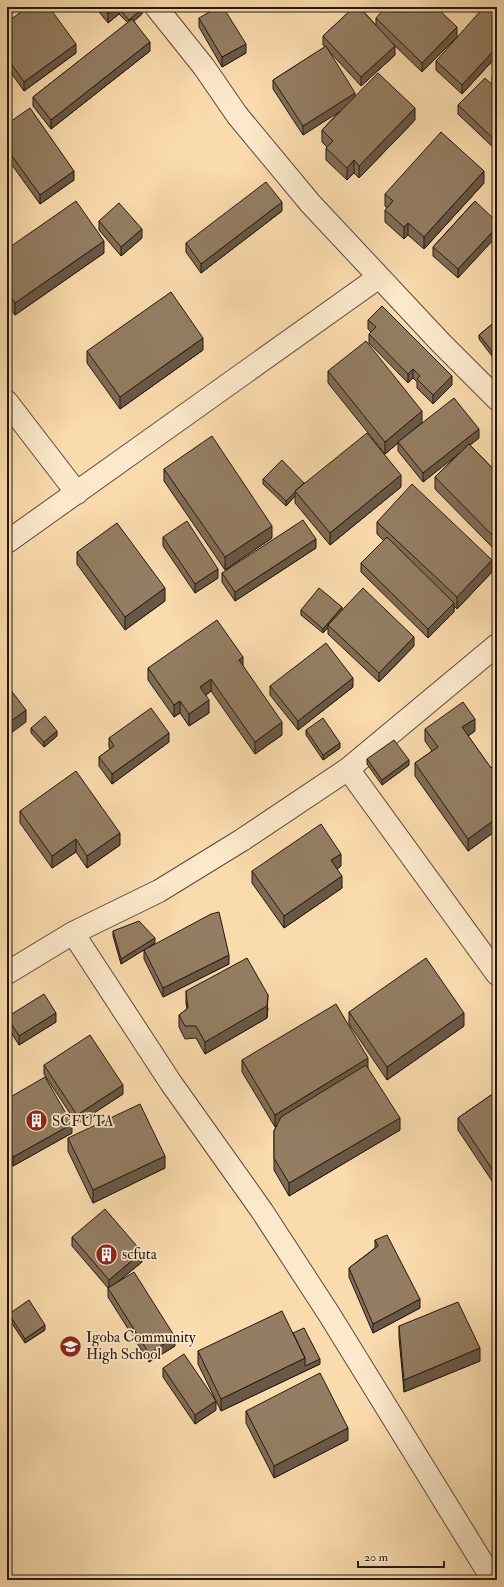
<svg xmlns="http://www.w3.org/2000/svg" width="504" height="1587" font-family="'IM FELL Double Pica',serif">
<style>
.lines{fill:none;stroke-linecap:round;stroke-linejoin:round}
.minor-casing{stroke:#5a4938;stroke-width:24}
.minor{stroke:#fce8ca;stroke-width:22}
.wall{fill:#7f6c54;stroke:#251811}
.shaded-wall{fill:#685845;stroke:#251811}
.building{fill:#947d62;stroke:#251811}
.labels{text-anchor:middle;stroke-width:3.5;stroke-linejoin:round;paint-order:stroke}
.poi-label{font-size:15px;fill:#251811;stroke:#fce8ca;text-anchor:start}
</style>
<rect width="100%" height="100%" fill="#fadbad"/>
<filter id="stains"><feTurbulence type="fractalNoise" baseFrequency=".005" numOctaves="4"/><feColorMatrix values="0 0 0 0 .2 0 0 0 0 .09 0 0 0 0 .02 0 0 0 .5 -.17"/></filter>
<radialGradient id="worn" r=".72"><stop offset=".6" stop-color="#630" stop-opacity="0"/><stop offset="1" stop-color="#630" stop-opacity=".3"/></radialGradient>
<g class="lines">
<defs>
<path id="minor" d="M 156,7 L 204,67 L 237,115 L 310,203 L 441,343 L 497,399
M 7,402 L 77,493
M 7,542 L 379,277
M 348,769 L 497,974
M 73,933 L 171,1083 L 262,1211 L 329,1314 L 493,1580
M 7,973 L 73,933 L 159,891 L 242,840 L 348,769 L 497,645"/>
</defs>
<!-- minor casing -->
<use href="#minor" class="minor-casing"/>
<!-- minor -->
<use href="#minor" class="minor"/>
</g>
<!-- wall -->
<path class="wall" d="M 95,7 L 140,7 L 142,14 L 134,21 L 150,51 L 51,129 L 33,106 L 33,97 L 128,23 L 119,14 L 108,23 Z
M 347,7 L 359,7 L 376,25 L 376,18 L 457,37 L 422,72 L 390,41 L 395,55 L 361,86 L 328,50 L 355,96 L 415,120 L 359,178 L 354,173 L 347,180 L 326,160 L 326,148 L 327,147 L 322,142 L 322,130 L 340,111 L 303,135 L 273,89 L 273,80 L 325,47 L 323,45 L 323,36 L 350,11 Z
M 497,16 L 497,56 L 462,94 L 436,70 L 436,61 Z
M 199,18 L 246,53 L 222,67 L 199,27 Z
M 7,22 L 76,53 L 24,91 L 7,67 Z
M 497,72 L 497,151 L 458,114 L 458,105 L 492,85 L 492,77 Z
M 7,124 L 74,180 L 40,204 L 7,158 Z
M 484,183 L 424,249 L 408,235 L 404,239 L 385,222 L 385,210 L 387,208 L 385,206 L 385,194 Z
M 475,201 L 458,278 L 433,256 L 433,247 Z
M 282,211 L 201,273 L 186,252 L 186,243 Z
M 99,221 L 142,238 L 121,256 L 99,230 Z
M 7,249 L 104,253 L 15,315 L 7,305 Z
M 368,320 L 452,385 L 433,404 L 417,388 L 417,382 L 413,378 L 408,383 L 369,343 L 369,334 L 371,332 L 368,329 Z
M 497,320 L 492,356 L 479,339 L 479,335 Z
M 203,350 L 120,409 L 87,363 L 87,351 Z
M 328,371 L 422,423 L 479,438 L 470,445 L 497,473 L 497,552 L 435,489 L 435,477 L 459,453 L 423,482 L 398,451 L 398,443 L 385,454 L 328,383 Z
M 164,469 L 272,538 L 225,570 L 164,481 Z
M 263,479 L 304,483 L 401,487 L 330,545 L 295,503 L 295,496 L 286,506 L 263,484 Z
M 377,522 L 492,572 L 457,609 L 454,606 L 454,612 L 428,638 L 361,572 L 361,563 L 384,541 L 377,534 Z
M 163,537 L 218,578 L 195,593 L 163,546 Z
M 316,548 L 235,601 L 222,582 L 222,573 Z
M 77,552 L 165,601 L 125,630 L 77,564 Z
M 301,610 L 342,610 L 414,646 L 379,682 L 328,634 L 328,628 L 323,633 L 301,615 Z
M 243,666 L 282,735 L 255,754 L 211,691 L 206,695 L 209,713 L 189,726 L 180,713 L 174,717 L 148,680 L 148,668 Z
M 270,686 L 353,687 L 298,730 L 270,695 Z
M 31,728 L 57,736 L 44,747 L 31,733 Z
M 425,729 L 475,731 L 468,736 L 491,768 L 497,763 L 497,830 L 468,851 L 415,776 L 415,763 L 432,751 L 425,741 Z
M 306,730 L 340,748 L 323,760 L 306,735 Z
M 109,738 L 169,742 L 112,784 L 99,766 L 99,757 L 110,749 L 109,747 Z
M 367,759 L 409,765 L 382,785 L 367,764 Z
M 20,811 L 120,845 L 87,868 L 76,852 L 52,868 L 20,823 Z
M 341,866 L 337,869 L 342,888 L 284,928 L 252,883 L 252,871 Z
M 113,931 L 155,943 L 121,964 L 113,936 Z
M 144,950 L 229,964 L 163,997 L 144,959 Z
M 186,991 L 268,1008 L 267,1018 L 205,1054 L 196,1038 L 185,1039 L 179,1027 L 179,1015 L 187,1009 L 186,1003 Z
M 349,1012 L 464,1026 L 387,1080 L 349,1024 Z
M 7,1017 L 56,1022 L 19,1045 L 7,1026 Z
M 242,1060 L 368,1069 L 400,1130 L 289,1196 L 274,1170 L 274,1131 L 276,1127 L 275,1127 L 242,1072 Z
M 44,1065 L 123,1094 L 77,1124 L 44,1074 Z
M 497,1091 L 497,1182 L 494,1184 L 458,1130 L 458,1118 Z
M 7,1099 L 72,1133 L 13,1166 L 7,1156 Z
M 68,1138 L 165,1168 L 93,1203 L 68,1151 Z
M 72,1237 L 142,1262 L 114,1285 L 175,1346 L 149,1362 L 108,1297 L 108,1288 L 72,1246 Z
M 375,1240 L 420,1308 L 373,1333 L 349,1277 L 349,1268 L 375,1248 Z
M 9,1314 L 45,1330 L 25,1343 L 9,1319 Z
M 399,1326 L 480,1361 L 404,1392 L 399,1338 Z
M 293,1333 L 320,1364 L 221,1411 L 198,1364 L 198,1351 Z
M 163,1368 L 216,1410 L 195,1424 L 163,1377 Z
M 246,1411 L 348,1440 L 274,1478 L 246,1423 Z"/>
<!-- shaded-wall -->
<path class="shaded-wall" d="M 7,7 L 20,7 L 7,17 Z
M 116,7 L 127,7 L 119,9 L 119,14 L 108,23 L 108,14 Z
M 350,7 L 358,7 L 350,12 Z
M 142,9 L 142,14 L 129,25 L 129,20 Z
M 457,27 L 457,37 L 422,72 L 422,63 Z
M 150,42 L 150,51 L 51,129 L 51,120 Z
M 76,44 L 76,53 L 24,91 L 24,82 Z
M 246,44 L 246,53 L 222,67 L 222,57 Z
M 395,46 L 395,55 L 361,86 L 361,77 Z
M 497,47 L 497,56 L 462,94 L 462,85 Z
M 355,93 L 355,102 L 303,135 L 303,126 Z
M 415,108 L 415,120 L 359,178 L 359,166 Z
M 354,160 L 354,173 L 347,180 L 347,168 Z
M 74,171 L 74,180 L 40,204 L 40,195 Z
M 484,171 L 484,183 L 424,249 L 424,237 Z
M 282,202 L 282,211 L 201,273 L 201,264 Z
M 408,223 L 408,235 L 404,239 L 404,227 Z
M 497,227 L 497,236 L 458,278 L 458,269 Z
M 142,229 L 142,238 L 121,256 L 121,247 Z
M 104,241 L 104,253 L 15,315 L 15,303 Z
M 203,338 L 203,350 L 120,409 L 120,397 Z
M 497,348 L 497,353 L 492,356 L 492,351 Z
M 413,369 L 413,378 L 408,383 L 408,374 Z
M 452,376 L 452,385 L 433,404 L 433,395 Z
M 422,411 L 422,423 L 398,442 L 398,443 L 385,454 L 385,442 Z
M 479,429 L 479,438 L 423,482 L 423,473 Z
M 401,475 L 401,487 L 330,545 L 330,533 Z
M 295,492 L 295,496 L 286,506 L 286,501 Z
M 272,526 L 272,538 L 225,570 L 225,557 Z
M 316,539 L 316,548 L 235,601 L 235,592 Z
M 492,560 L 492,572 L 457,609 L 457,597 Z
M 218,569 L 218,578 L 195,593 L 195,584 Z
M 165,588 L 165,601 L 125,630 L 125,617 Z
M 454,603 L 454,612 L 428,638 L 428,629 Z
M 342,607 L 342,612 L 328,625 L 328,628 L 323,633 L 323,629 Z
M 414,637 L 414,646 L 379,682 L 379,673 Z
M 243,657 L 243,669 L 239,660 Z
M 353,678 L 353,687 L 298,730 L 298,721 Z
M 211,679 L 211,691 L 200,699 L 200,687 Z
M 209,700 L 209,713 L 189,726 L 189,714 Z
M 180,701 L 180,713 L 174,717 L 174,705 Z
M 26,710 L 26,722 L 7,736 L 7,724 Z
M 475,719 L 475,731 L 462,740 L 462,727 Z
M 282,722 L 282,735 L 255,754 L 255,742 Z
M 57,731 L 57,736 L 44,747 L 44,742 Z
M 169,733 L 169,742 L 112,784 L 112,774 Z
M 340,743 L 340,748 L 323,760 L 323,755 Z
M 409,760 L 409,765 L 382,785 L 382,780 Z
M 497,818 L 497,830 L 468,851 L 468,839 Z
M 120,833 L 120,845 L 87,868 L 87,856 Z
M 76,839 L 76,852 L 52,868 L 52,856 Z
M 341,854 L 341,866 L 331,873 L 331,860 Z
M 342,876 L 342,888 L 284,928 L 284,916 Z
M 155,938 L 155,943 L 121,964 L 121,959 Z
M 229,955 L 229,964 L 163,997 L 163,988 Z
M 268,995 L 267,1018 L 205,1054 L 205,1042 Z
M 56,1013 L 56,1022 L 19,1045 L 19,1036 Z
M 464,1013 L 464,1026 L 387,1080 L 387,1067 Z
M 368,1058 L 368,1071 L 275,1127 L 275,1115 Z
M 123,1085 L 123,1094 L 77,1124 L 77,1115 Z
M 400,1118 L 400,1130 L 289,1196 L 289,1183 Z
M 72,1124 L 72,1133 L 13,1166 L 13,1157 Z
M 165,1156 L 165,1168 L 93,1203 L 93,1190 Z
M 497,1170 L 497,1182 L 494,1184 L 494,1172 Z
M 142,1252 L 142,1262 L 109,1289 L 109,1280 Z
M 420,1299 L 420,1308 L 373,1333 L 373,1324 Z
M 45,1325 L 45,1330 L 25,1343 L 25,1339 Z
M 175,1337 L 175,1346 L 149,1362 L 149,1353 Z
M 480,1348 L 480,1361 L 404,1392 L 404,1380 Z
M 305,1358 L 320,1359 L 320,1364 L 221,1411 L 221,1399 Z
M 216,1401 L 216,1410 L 195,1424 L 195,1415 Z
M 348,1428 L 348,1440 L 274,1478 L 274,1466 Z"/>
<!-- building -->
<path class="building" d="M 28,7 L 49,7 L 76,44 L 24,82 L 7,58 L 7,22 Z
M 102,7 L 116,7 L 108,14 Z
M 121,7 L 140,7 L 142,9 L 129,20 L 119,9 Z
M 218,7 L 223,7 L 246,44 L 222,57 L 199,18 Z
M 354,7 L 359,7 L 395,46 L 361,77 L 323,36 Z
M 386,7 L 436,7 L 457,27 L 422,63 L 376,18 Z
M 484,7 L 487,7 L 497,16 L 497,47 L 462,85 L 436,61 Z
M 132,19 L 150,42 L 51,120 L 33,97 Z
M 326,46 L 355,93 L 303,126 L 273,80 Z
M 497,72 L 497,82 L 492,77 Z
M 378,73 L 415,108 L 359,166 L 354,160 L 347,168 L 326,148 L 333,141 L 322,130 Z
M 485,78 L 497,89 L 497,142 L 458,105 Z
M 30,108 L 74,171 L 40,195 L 7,149 L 7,124 Z
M 441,132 L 484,171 L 424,237 L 408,223 L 404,227 L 385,210 L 393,201 L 385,194 Z
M 266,182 L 282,202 L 201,264 L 186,243 Z
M 76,201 L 104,241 L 15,303 L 7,292 L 7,249 Z
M 475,201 L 497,222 L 497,227 L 458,269 L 433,247 Z
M 119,203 L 142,229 L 121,247 L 99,221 Z
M 171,292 L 203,338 L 120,397 L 87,351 Z
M 382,306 L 452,376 L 433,395 L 417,379 L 420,376 L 413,369 L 408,374 L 369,334 L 376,327 L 368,320 Z
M 497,320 L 497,348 L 492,351 L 479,335 Z
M 366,341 L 422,411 L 385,442 L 328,371 Z
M 454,398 L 479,429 L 423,473 L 398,442 Z
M 367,433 L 401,475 L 330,533 L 295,491 Z
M 212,436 L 272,526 L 225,557 L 164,469 Z
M 469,444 L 497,473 L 497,540 L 435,477 Z
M 282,460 L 304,483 L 295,491 L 296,491 L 286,501 L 263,479 Z
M 412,484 L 492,560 L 457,597 L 377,522 Z
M 303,520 L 316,539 L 235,592 L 222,573 Z
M 187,521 L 218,569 L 195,584 L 163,537 Z
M 117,523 L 165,588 L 125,617 L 77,552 Z
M 387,537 L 454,603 L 428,629 L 361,563 Z
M 319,588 L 342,607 L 323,629 L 301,610 Z
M 363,588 L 414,637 L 379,673 L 328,625 Z
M 217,620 L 243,657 L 239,660 L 282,722 L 255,742 L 211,679 L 200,687 L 209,700 L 189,714 L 180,701 L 174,705 L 148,668 Z
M 326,643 L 353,678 L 298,721 L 270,686 Z
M 7,685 L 26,710 L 7,724 Z
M 463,702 L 475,719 L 462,727 L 491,768 L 497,763 L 497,818 L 468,839 L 415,763 L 438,747 L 425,729 Z
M 151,708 L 169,733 L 112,774 L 99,757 L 114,746 L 109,738 Z
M 45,716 L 57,731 L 44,742 L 31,728 Z
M 323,718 L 340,743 L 323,755 L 306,730 Z
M 394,740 L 409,760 L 382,780 L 367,759 Z
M 76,771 L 120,833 L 87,856 L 76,839 L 52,856 L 20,811 Z
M 321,824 L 341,854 L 331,860 L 342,876 L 284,916 L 252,871 Z
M 219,912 L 229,955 L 163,988 L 144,950 L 211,914 Z
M 139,921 L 155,938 L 121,959 L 113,931 Z
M 247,958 L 268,995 L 267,1006 L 205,1042 L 196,1026 L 185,1026 L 179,1015 L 188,1008 L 186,991 Z
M 426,958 L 464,1013 L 387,1067 L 349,1012 Z
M 44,994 L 56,1013 L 19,1036 L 7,1017 Z
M 336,1004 L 368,1058 L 275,1115 L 242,1060 Z
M 90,1035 L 123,1085 L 77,1115 L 44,1065 Z
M 366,1065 L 400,1118 L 289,1183 L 274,1158 L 274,1131 L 281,1117 Z
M 45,1077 L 72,1124 L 13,1157 L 7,1147 L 7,1099 Z
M 497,1091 L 497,1170 L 494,1172 L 458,1118 Z
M 140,1104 L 165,1156 L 93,1190 L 68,1138 Z
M 105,1209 L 142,1252 L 109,1280 L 72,1237 Z
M 387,1235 L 420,1299 L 373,1324 L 349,1268 L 378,1246 L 375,1240 Z
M 134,1272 L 175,1337 L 149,1353 L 108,1288 Z
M 29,1300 L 45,1325 L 25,1339 L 9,1314 Z
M 458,1302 L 480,1348 L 404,1380 L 399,1326 Z
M 282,1311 L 305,1358 L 221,1399 L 198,1351 Z
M 304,1328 L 320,1359 L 305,1366 L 305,1358 L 293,1333 Z
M 184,1354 L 216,1401 L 195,1415 L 163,1368 Z
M 320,1373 L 348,1428 L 274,1466 L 246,1411 Z"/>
<!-- icons -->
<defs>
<symbol id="building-disc" viewBox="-11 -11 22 22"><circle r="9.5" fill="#8f2418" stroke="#fce8ca"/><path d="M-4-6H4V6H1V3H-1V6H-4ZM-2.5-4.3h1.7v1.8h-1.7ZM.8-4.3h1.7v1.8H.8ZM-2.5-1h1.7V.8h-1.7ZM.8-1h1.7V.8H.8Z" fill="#fff"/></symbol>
<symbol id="school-disc" viewBox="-11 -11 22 22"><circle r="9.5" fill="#8f2418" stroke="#fce8ca"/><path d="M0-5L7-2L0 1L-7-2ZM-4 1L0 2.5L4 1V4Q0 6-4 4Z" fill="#fff"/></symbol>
</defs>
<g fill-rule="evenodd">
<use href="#building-disc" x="24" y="1108" width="25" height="25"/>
<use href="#building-disc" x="94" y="1242" width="25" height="25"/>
<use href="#school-disc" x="58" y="1334" width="25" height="25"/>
</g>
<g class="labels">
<!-- poi labels -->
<g class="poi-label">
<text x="52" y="1126">SCFUTA</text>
<text x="122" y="1259">scfuta</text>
<text x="86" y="1342">Igoba Community<tspan x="86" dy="17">High School</tspan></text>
</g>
</g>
<!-- margin -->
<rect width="504" height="1587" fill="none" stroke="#fadbad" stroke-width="24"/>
<rect x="8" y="8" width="488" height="1571" fill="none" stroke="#251811" stroke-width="2"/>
<rect x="12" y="12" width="480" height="1563" fill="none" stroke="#251811"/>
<!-- scale -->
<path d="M358 1561v6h86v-6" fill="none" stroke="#251811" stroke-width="2"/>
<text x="364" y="1561" font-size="12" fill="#251811" stroke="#fce8ca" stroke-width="3" paint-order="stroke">20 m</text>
<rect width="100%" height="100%" filter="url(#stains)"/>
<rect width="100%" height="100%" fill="url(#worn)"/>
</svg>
